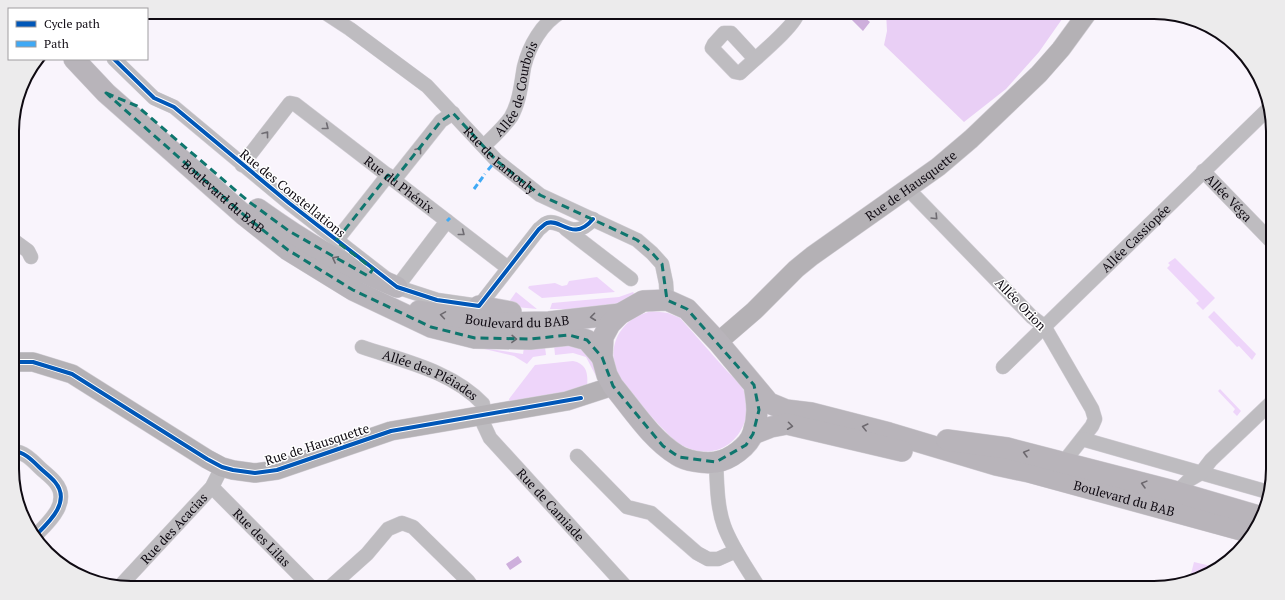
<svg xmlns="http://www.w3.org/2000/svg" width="1285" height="600" font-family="'PT Serif',serif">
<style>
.green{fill:#eed5fa}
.forest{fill:#e9cff5}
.water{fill:#ceafdc}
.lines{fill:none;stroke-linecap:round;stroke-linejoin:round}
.street-casing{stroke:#d3cfd6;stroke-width:15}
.secondary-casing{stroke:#d3cfd6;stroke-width:20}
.primary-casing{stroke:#d3cfd6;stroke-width:22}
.street{stroke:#bebcc0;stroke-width:14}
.secondary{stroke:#b4b1b5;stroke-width:19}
.primary{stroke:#b8b4ba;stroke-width:21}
.quiet{stroke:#3fa9f5;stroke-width:3;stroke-dasharray:6 3;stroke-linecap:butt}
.cycleway-casing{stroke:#fff;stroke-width:6}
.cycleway{stroke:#0057b8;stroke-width:4}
.oneway{stroke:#6f6c72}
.oneway2{stroke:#6c686e}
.marked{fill:none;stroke:#0f766e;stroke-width:3;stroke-dasharray:8 5;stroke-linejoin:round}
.labels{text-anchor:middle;stroke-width:3;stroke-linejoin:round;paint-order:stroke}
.street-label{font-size:13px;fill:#0f0a12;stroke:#fff}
.rim{fill:none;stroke:#0f0a12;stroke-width:2}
</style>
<rect width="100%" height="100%" fill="#f9f4fc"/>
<!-- green -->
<path class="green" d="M 1175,258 L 1215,298 L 1203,310 L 1196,303 L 1199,301 L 1167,268 L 1170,265 L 1168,263 Z
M 597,277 L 615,292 L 542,298 L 528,288 L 529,286 L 555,283 L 562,286 L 567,285 L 569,281 Z
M 516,292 L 537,309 L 506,306 Z
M 633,292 L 636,296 L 606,309 L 550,309 L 552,303 L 619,297 Z
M 652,311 L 668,313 L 680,318 C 696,336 711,353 727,371 C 732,376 740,383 743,389 C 754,409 743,437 724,447 C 707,456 691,451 676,442 C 660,426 618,384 614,364 C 612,353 614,341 620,332 C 629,319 637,315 652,311 Z
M 1214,311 L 1256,354 L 1252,360 L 1239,346 L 1237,347 L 1208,317 Z
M 564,343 L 587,347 L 597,368 L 596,376 L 586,357 L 573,353 L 555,355 L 554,345 Z
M 476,347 L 523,354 L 524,347 L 545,347 L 546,355 L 533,357 L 527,364 L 514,356 Z
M 573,361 C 588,364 588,375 587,387 L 510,405 L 509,399 L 535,365 Z
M 1220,389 L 1241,411 L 1237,416 L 1233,412 L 1235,409 L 1218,391 Z
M 1194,562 L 1219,568 L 1190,578 Z"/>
<!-- forest -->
<path class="forest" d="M 886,12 L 1067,12 L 1039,52 L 1006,89 L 964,122 L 884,45 L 887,31 Z"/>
<!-- water -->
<path class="water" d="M 854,12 L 858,12 L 870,22 L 863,31 L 849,17 Z
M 518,556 L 522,562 L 510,570 L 506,564 Z"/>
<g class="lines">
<defs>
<g id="street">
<path id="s1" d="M 324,12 L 350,29 L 427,86 L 497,161 L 540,195 L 637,240 L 652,253 L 662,264 L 666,283 L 667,300"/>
<path d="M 114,59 L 154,98 L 174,107 L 289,203 L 397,287 L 437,300 L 479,306 L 539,229 C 541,228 544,224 547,223 C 561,218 573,243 593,219"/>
<path d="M 755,59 L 731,33 L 724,33 L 714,44 L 712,48 L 735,72 L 740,73 C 751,62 797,25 798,12"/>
<path id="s2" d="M 484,146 C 493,137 504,127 511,117 C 520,101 521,84 524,67 C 529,46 542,23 561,12"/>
<path id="s3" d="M 242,165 L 290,103 L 295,104 L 508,268"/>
<path id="s4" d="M 1203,171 L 1272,242"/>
<path d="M 394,180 L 441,121 L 453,113"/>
<path d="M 908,189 L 1032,317 L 1044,326 L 1092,409 L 1095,419 L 1092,426 L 1063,463"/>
<path d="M 566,229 L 631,279"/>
<path d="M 13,240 L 28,251 L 31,257"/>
<path d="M 336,241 L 388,175"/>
<path d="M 397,287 L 447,221"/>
<path id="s5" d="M 362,347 C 403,361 452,371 483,404 L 483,423 L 490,438 L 627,588"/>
<path id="s6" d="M 1003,367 L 1269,108"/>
<path d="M 1082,439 L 1268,492"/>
<path d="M 13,451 C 24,452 31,459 39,467 C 44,472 50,476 55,482 C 72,502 48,523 35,536"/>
<path d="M 577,456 L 627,507 L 651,513 L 697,553 L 708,559 L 718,559 L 736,551"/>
<path d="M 716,462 C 717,483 717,507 724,526 C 732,548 747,568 759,588"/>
<path id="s7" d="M 212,487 L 312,588"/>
<path d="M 1177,492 L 1189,480 L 1201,473 L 1211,460 L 1273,401"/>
<path id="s8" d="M 120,586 L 212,487 L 222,467"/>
<path d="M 329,588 L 367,554 L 388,529 L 402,523 L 413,527 L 468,581 L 473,588"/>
</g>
<g id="secondary">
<path id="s9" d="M 718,342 L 754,311 L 796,269 L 812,256 L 938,167 L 971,139 L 1039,74 L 1061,49 L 1088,12"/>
<path d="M 13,362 L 33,362 L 72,374 L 207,459 L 222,467 L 233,470 L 255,473 L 277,470 L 391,431 L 567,401 L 613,386"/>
</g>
<g id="primary">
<path id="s10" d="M 74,59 L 106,93 L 244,215 L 288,250 L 353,290 L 431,327 L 475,338 L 530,339 L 569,335 L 587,340 L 602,357"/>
<path d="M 258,209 C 304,242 344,266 397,287"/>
<path d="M 479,306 L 511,312"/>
<path id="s11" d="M 419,311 L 496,323 L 549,322 L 620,314"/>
<path id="s12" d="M 754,385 C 757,402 759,416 753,433 C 749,446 730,460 716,462 C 705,464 686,461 677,455 C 651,439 633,410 613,386 L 607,375 L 602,357 L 603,337 L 610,324 L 620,314 L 643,301 L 667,300 L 687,309 L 718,342 L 769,403 L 786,410 L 811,413 L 889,433 L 996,465 L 1029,472 L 1252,533"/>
<path d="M 753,434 L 771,427 L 787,424 L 902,451"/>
<path d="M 947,440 L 1007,448 L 1177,492 L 1262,517"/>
</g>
</defs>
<!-- street casing -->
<use href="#street" class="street-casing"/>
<!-- secondary casing -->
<use href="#secondary" class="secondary-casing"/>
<!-- primary casing -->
<use href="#primary" class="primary-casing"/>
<!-- street -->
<use href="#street" class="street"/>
<!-- secondary -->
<use href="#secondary" class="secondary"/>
<!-- primary -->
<use href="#primary" class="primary"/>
<!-- quiet -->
<path class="quiet" d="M 488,170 L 493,164
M 474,189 L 485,174
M 447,221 L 450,218"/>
<defs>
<path id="cycleway" d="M 114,59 L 154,98 L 174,107 L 289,203 L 397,287 L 437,300 L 479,306 L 539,229 C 541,228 544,224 547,223 C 561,218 573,243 593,219
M 13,362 L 33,362 L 72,374 L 207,459 L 222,467 L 233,470 L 255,473 L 277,470 L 391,431 L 581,398
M 13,451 C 24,452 31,459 39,467 C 44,472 50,476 55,482 C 72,502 48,523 35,536"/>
</defs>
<!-- cycleway casing -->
<use href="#cycleway" class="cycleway-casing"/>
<!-- cycleway -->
<use href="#cycleway" class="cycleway"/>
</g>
<!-- one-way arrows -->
<defs><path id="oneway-chevron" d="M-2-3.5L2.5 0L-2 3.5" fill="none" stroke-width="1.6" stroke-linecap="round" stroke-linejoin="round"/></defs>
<g class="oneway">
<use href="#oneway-chevron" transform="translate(326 127) rotate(38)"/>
<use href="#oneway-chevron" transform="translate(266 134) rotate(-52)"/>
<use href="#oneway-chevron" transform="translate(419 150) rotate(-52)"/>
<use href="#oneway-chevron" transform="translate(935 217) rotate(46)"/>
<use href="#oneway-chevron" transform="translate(462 233) rotate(38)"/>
</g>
<g class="oneway2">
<use href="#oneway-chevron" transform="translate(335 259) rotate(-152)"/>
<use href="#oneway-chevron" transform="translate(443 315) rotate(-171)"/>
<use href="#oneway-chevron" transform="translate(593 317) rotate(173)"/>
<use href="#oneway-chevron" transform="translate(514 339) rotate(2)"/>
<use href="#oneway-chevron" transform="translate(790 426) rotate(7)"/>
<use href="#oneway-chevron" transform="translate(865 427) rotate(-166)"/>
<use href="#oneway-chevron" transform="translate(1026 453) rotate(-165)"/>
<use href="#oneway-chevron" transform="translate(1144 484) rotate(-165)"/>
</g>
<!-- marked area -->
<path class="marked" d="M 106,93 L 137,106 L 248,201 L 289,231 L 368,276 L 373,269 L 336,241 L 388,175 L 394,180 L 441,121 L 453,113 L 497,161 L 540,195 L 637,240 L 652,253 L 662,264 L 667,300 L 687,309 L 754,385 L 759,410 L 753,434 L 746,445 L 716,462 L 679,457 L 663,446 L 613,386 L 602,357 L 587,340 L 569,335 L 530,339 L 475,338 L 431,327 L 353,290 L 288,250 L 244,215 Z"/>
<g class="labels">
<!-- street labels -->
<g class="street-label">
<text dy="5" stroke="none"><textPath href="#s2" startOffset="68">Allée de Courbois</textPath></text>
<text dy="5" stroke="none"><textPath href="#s1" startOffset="231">Rue de Lamouly</textPath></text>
<text dy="5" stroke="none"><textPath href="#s3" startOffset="215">Rue du Phénix</textPath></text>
<text dy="5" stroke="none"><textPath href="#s9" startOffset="249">Rue de Hausquette</textPath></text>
<text transform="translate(293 193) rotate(39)" y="5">Rue des Constellations</text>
<text dy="5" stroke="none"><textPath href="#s10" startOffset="203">Boulevard du BAB</textPath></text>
<text dy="5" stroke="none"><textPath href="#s4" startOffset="37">Allée Véga</textPath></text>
<text dy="5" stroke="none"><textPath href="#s6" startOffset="185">Allée Cassiopée</textPath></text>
<text transform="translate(1021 304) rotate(46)" y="5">Allée Orion</text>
<text dy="5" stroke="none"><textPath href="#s11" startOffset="99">Boulevard du BAB</textPath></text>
<text dy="5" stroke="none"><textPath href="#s5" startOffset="74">Allée des Pléiades</textPath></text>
<text transform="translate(317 444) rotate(-18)" y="5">Rue de Hausquette</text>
<text dy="5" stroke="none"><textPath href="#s12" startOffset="878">Boulevard du BAB</textPath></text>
<text dy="5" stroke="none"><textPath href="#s5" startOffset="261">Rue de Camiade</textPath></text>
<text dy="5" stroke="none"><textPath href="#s8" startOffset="79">Rue des Acacias</textPath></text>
<text dy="5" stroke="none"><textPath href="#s7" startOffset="71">Rue des Lilas</textPath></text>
</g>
</g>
<!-- crop -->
<path d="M0 0H1285V600H0ZM131 19H1154A112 112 0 0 1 1266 131V469A112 112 0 0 1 1154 581H131A112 112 0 0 1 19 469V131A112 112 0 0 1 131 19Z" fill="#ecebec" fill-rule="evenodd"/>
<path class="rim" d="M131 19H1154A112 112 0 0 1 1266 131V469A112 112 0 0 1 1154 581H131A112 112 0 0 1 19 469V131A112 112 0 0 1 131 19Z"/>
<!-- legend -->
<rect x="8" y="8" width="140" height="52" fill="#ffffff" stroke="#9f9da0"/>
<rect x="16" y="21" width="20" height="6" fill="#0057b8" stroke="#9f9da0"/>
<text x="44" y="28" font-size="12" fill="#0f0a12">Cycle path</text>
<rect x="16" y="41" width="20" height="6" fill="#3fa9f5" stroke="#9f9da0"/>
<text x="44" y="48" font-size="12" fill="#0f0a12">Path</text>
</svg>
